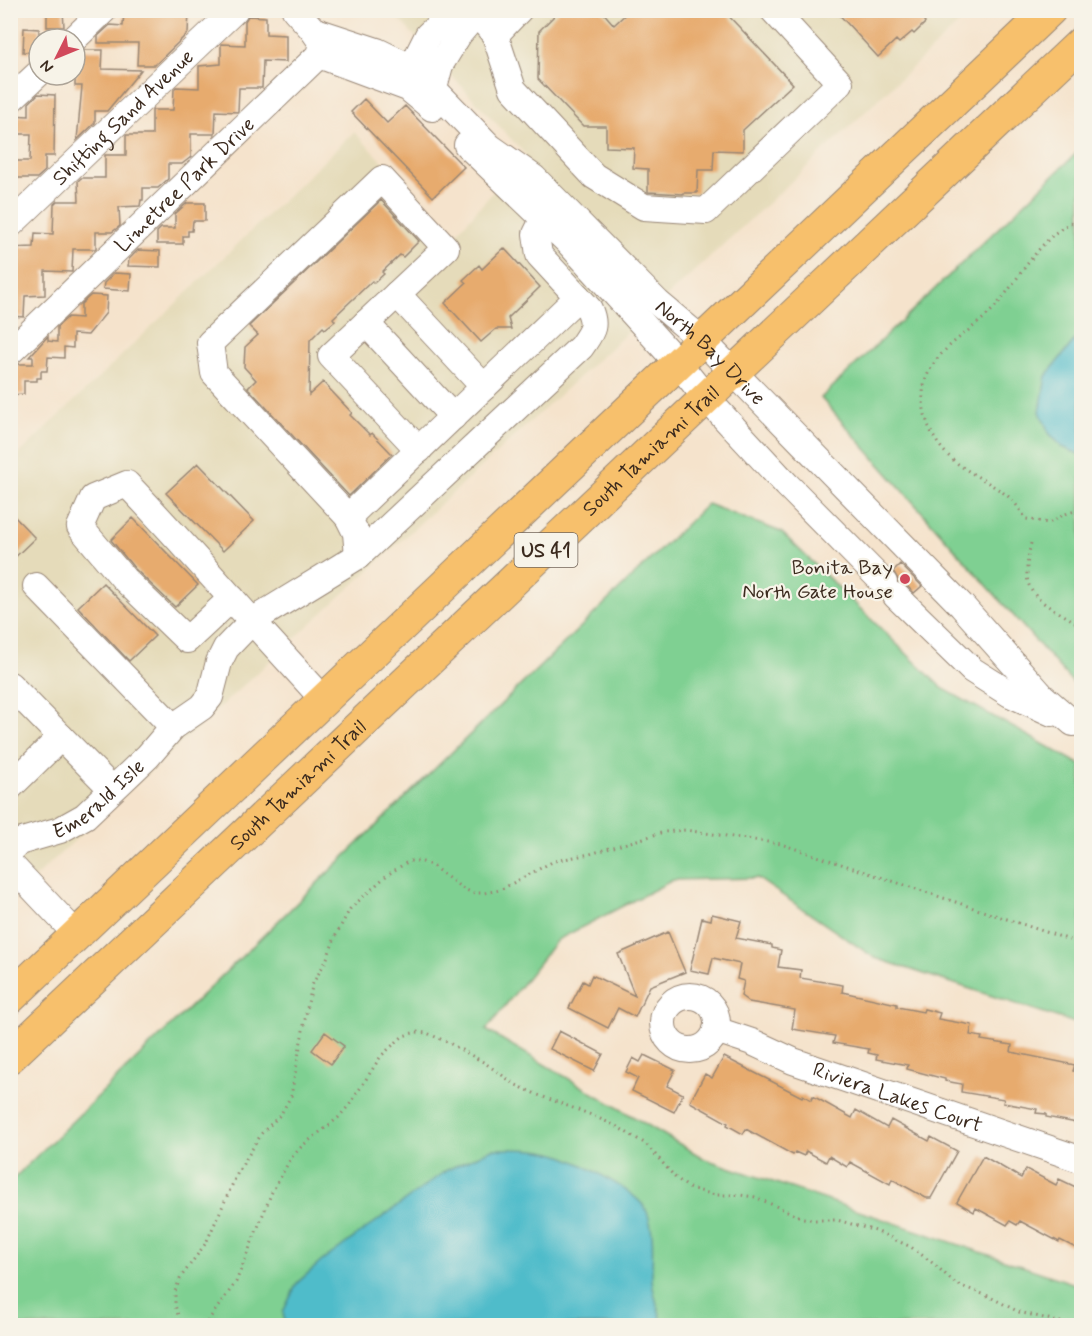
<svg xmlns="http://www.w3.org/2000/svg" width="1092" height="1336" font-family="Mynerve,sans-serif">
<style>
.built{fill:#e5dbba}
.green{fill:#7fd092;stroke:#5d7d58;stroke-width:1.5}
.water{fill:#4fbcca;stroke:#457374;stroke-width:1.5}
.building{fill:#e7ab6e}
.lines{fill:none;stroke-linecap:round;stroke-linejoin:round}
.minor-casing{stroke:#988675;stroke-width:28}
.major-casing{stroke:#988675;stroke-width:34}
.path{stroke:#988675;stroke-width:3;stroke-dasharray:1.5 4.5;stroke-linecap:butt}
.minor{stroke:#fff;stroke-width:26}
.major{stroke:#f7c06c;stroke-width:32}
.poi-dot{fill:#d1495b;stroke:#f7f3e8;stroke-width:2}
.labels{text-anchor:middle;stroke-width:4.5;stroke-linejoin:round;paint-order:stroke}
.shield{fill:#f7f3e8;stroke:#73665b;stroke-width:1.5}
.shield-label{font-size:20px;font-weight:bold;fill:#3b2a1e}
.street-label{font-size:21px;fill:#3b2a1e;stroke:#f7f3e8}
.poi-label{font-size:21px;fill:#3b2a1e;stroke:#f7f3e8;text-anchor:end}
</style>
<rect width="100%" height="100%" fill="#f7f3e8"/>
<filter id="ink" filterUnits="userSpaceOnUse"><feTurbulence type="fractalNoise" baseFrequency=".0167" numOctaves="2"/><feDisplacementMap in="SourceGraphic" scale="12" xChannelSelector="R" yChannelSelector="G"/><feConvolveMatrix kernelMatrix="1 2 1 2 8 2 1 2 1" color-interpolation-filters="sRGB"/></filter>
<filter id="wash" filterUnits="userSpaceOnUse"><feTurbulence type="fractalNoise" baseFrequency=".008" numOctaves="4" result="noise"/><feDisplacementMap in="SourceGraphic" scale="24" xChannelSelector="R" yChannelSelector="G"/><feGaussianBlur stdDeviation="1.35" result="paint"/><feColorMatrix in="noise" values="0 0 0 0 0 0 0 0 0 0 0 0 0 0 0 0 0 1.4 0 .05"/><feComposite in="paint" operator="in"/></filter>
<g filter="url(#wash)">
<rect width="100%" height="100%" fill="#f5e3cc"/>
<!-- built -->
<path class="built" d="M 391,11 L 972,11 L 777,195 L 11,899 L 11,462 L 354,132 L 455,235 L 526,155 Z"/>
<!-- green -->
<path class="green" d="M 1081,149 L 1081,692 L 821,398 Z
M 707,504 L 781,532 L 942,688 L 1081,765 L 1081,1025 L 875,958 L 757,878 L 673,880 L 557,940 L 486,1030 L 705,1159 L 1081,1286 L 1081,1325 L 11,1326 L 11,1181 Z"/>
<!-- water -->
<path class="water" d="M 1081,332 L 1081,455 L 1062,447 L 1049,433 L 1040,412 L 1046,376 Z
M 492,1149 C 512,1149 536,1148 556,1154 C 576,1160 641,1193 647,1212 C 655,1234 652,1254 652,1276 C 652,1292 659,1310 663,1325 L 285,1325 L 283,1312 L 297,1283 L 322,1261 L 447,1170 Z"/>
<g id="blocks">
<!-- building -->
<path class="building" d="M 47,10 L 63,10 L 64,27 L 47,27 Z
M 124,10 L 189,10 L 188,33 L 155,65 L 137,65 L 138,43 L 98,43 L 98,36 L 110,25 L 123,26 Z
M 560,10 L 601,10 L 614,25 L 630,10 L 723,10 L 793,84 L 743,130 L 743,151 L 714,150 L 713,170 L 698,170 L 697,193 L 683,193 L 683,194 L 648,192 L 648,169 L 633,168 L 634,148 L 606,147 L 606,126 L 583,126 L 538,79 L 539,31 Z
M 835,10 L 921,10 L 928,17 L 924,21 L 925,23 L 914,34 L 912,32 L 899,43 L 896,40 L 878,57 Z
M 248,16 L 266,17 L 266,34 L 286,35 L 286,62 L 263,61 L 262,88 L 239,88 L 238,112 L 216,111 L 215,134 L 191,134 L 191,157 L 182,164 L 168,164 L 168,179 L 158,188 L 143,188 L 143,200 L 141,200 L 140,206 L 119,207 L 120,226 L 112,232 L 96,232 L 96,249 L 73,249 L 72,272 L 45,271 L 45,295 L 25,296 L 24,317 L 10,316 L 10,248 L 34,247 L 35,233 L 53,234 L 54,204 L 57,201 L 79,201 L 78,181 L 81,178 L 105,178 L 105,155 L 126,155 L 126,135 L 152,135 L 152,110 L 173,110 L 174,89 L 176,87 L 199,88 L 199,66 L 221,64 L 221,44 L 245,45 L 245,21 Z
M 24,28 L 39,29 L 39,53 L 23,52 Z
M 85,50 L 103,50 L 102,69 L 141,70 L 107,111 L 95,111 L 95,123 L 77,140 L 82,86 L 75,86 L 75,56 Z
M 38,94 L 55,95 L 54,156 L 45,156 L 45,171 L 37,178 L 16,178 L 16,161 L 30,161 L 31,134 L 10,134 L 10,115 L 29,116 L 29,103 Z
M 364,99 L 387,123 L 405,106 L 464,167 L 433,197 L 351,112 Z
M 381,200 L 419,241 L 403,257 L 400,255 L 382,272 L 384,274 L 374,283 L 372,281 L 333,318 L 335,321 L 325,329 L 323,327 L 310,340 L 309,395 L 323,382 L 352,413 L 350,415 L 370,435 L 372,433 L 392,454 L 349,496 L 248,388 L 256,380 L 244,367 L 245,347 L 258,335 L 249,326 Z
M 187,203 L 205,203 L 205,221 L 193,221 L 192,231 L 188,231 L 188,236 L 183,236 L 183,244 L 157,244 L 157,232 L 161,228 L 175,228 L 175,214 Z
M 504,248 L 540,287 L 508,318 L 511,329 L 496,329 L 481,342 L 445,303 L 466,283 L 463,280 L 479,265 L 482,269 Z
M 138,250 L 160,251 L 160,267 L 128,266 L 129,259 Z
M 114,273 L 131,274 L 130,291 L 103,289 L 104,283 Z
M 91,295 L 107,296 L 106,313 L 88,335 L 73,334 L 73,348 L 64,347 L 64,358 L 48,357 L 47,371 L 41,371 L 41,378 L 37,378 L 37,381 L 24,381 L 24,394 L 10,395 L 10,370 L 19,364 L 33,364 L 33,357 L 29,357 L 48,336 L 48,341 L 57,342 L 57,327 L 68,317 L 81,318 L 81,304 Z
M 198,463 L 254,521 L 223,551 L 166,493 Z
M 10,512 L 35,538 L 10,562 Z
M 133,518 L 198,585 L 175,607 L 135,569 L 111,540 Z
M 900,564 L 922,586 L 914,593 L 906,585 L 899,581 L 893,571 Z
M 103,583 L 155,636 L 129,661 L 78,607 Z
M 712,914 L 741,921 L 736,938 L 772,945 L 772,948 L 781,950 L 778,967 L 801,970 L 800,978 L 843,985 L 842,992 L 897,1004 L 897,1007 L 923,1012 L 924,1009 L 940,1013 L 938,1019 L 972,1025 L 970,1035 L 982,1037 L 981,1040 L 1012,1045 L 1011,1052 L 1075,1065 L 1073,1071 L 1082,1073 L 1082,1124 L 1046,1117 L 1046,1114 L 1036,1113 L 1037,1109 L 1003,1103 L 1004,1099 L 961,1092 L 962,1084 L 945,1081 L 945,1079 L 907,1069 L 908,1065 L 876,1059 L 877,1055 L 868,1053 L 869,1049 L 833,1043 L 835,1036 L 792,1029 L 795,1010 L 749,1002 L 741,996 L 744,981 L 737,979 L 740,964 L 713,958 L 709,974 L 690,970 L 702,918 L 711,920 Z
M 668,932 L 685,972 L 650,986 L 635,1017 L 618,1008 L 608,1028 L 569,1008 L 583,981 L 588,984 L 592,975 L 635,996 L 618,954 Z
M 559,1031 L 603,1054 L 594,1071 L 550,1049 Z
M 325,1032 L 344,1046 L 331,1064 L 312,1050 Z
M 644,1055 L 675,1070 L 667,1086 L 683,1094 L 674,1112 L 632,1091 L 638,1078 L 626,1072 L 633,1058 L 640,1062 Z
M 724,1057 L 802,1097 L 803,1095 L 811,1100 L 813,1096 L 852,1118 L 856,1110 L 887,1128 L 891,1120 L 929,1141 L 931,1137 L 957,1151 L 931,1198 L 926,1198 L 892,1179 L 890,1184 L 850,1162 L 847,1167 L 829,1156 L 826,1162 L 806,1151 L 804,1156 L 795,1152 L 793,1155 L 746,1129 L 743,1134 L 727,1125 L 728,1123 L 690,1102 L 705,1074 L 712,1078 Z
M 983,1156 L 1021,1178 L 1026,1169 L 1056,1185 L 1059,1179 L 1082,1190 L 1082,1251 L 1060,1240 L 1059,1242 L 1020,1221 L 1017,1225 L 1010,1221 L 1007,1225 L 976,1208 L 974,1212 L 957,1202 Z"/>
</g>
</g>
<g filter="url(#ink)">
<use href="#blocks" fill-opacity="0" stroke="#988675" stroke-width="1.5"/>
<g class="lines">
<defs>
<g id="minor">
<path d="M 474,10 L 495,35 L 513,89 L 594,176 L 644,207 L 706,211 L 840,83 L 773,10"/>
<path id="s1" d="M 313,30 L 377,51 L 404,64 L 423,78 L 490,147 L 534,178 L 658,303 L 702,340 L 962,606 L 1042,696 L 1073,723"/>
<path d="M 495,35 L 519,10"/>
<path d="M 74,39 L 104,10"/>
<path d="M 319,55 L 408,88 L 432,108"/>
<path d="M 409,85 L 417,57 L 428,35 L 456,10"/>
<path d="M 10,100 L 39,73"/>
<path d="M 430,102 L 440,65 L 459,34 L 470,21 L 470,10"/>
<path d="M 467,145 L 569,243 L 678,363 L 706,398 L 787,485 L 884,583"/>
<path id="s2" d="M 10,225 L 235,10"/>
<path d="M 397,294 L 484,387"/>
<path d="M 366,323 L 453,417"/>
<path id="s3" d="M 10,352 L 319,55 L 322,43 L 313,30 L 295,10"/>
<path d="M 348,517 L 578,297"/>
<path d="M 358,556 L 356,533 L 348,517 L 214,373 L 210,343 L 382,179 L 446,248 L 331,356 L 419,450"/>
<path d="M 36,586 L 173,727"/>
<path d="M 896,596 L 972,670 L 1010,694 L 1052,713"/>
<path d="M 232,598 L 187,640 L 124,579 L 80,527 L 93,498 L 127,484 C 170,529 211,575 252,621 L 358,556 L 581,347 C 591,332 597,327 589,309 L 539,255 L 536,234 L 544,218"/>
<path d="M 10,685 L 112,789"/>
<path d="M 10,787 L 61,737"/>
<path id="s4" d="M 10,851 L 19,842 L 60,830 L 85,816 L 148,756 L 173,727 L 202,707 L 210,697 L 219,662 L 226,648 L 252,621 L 324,700"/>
<path d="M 10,864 L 77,935"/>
<circle cx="690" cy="1023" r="27"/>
<path id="s5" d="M 716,1030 L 752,1042 L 793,1061 L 1082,1160"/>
</g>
<g id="major">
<path d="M 10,998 L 1050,10"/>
<path id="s6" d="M 10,1057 L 1082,42"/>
</g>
</defs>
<!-- minor casing -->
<use href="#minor" class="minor-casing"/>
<!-- major casing -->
<use href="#major" class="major-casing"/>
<!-- path -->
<path class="path" d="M 1082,216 C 1070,223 1057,230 1048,240 C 1027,260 1013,287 994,308 C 973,331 939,346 927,376 C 918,397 925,424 937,442 C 954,468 981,476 1005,494 C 1014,500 1020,510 1026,519 L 1049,523 C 1060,517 1069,510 1082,511
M 1031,543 C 1023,580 1024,593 1058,612 C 1067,617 1075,621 1082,628
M 181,1326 L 175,1305 L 175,1291 L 181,1277 L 206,1243 L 238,1172 L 262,1133 L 281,1114 L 291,1096 L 308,1003 L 313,983 L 326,961 L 336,935 L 350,909 L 387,875 L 409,861 L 420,861 L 431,865 L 462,888 L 473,893 L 484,893 L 500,890 L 554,861 L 590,854 L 664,832 L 685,830 L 781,844 L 1082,944
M 204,1326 L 236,1282 L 272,1192 L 291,1158 L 302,1146 L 338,1118 L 350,1104 L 381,1056 L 403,1036 L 416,1032 L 427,1033 L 449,1043 L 485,1063 L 516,1085 L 538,1095 L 589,1114 L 614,1125 L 646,1144 L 675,1177 L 689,1188 L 715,1195 L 740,1195 L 755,1197 L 803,1218 L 815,1220 L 837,1220 L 876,1231 L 911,1247 L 934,1264 L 956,1284 L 988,1296 L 1019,1312 L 1077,1326"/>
<!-- minor -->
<use href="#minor" class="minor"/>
<!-- major -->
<use href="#major" class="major"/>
</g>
</g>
<!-- markers -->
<circle class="poi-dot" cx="905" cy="579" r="6"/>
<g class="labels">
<!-- shield labels -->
<rect class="shield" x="514.5" y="533" width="63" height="34" rx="4.5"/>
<g class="shield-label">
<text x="546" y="557">US 41</text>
</g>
<!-- street labels -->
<g class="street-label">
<text dy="7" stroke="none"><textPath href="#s2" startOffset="156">Shifting Sand Avenue</textPath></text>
<text dy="7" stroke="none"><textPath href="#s3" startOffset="242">Limetree Park Drive</textPath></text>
<text dy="7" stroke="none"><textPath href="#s1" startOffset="519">North Bay Drive</textPath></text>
<text dy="7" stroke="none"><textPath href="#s6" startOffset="882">South Tamiami Trail</textPath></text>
<text dy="7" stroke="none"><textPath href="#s6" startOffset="396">South Tamiami Trail</textPath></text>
<text dy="7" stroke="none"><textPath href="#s4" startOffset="105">Emerald Isle</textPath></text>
<text dy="7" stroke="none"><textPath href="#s5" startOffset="194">Riviera Lakes Court</textPath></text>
</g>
<!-- poi labels -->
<g class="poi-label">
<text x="893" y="574">Bonita Bay<tspan x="893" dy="24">North Gate House</tspan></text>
</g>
</g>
<!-- margin -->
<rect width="1092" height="1336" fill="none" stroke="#f7f3e8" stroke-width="36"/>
<!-- north arrow -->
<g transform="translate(57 57) rotate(227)"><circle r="28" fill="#f7f3e8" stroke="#aca397" stroke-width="1.5"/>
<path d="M0-4.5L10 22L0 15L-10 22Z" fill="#d1495b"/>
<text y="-9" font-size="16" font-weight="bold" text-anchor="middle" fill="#3b2a1e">N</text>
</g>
</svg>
